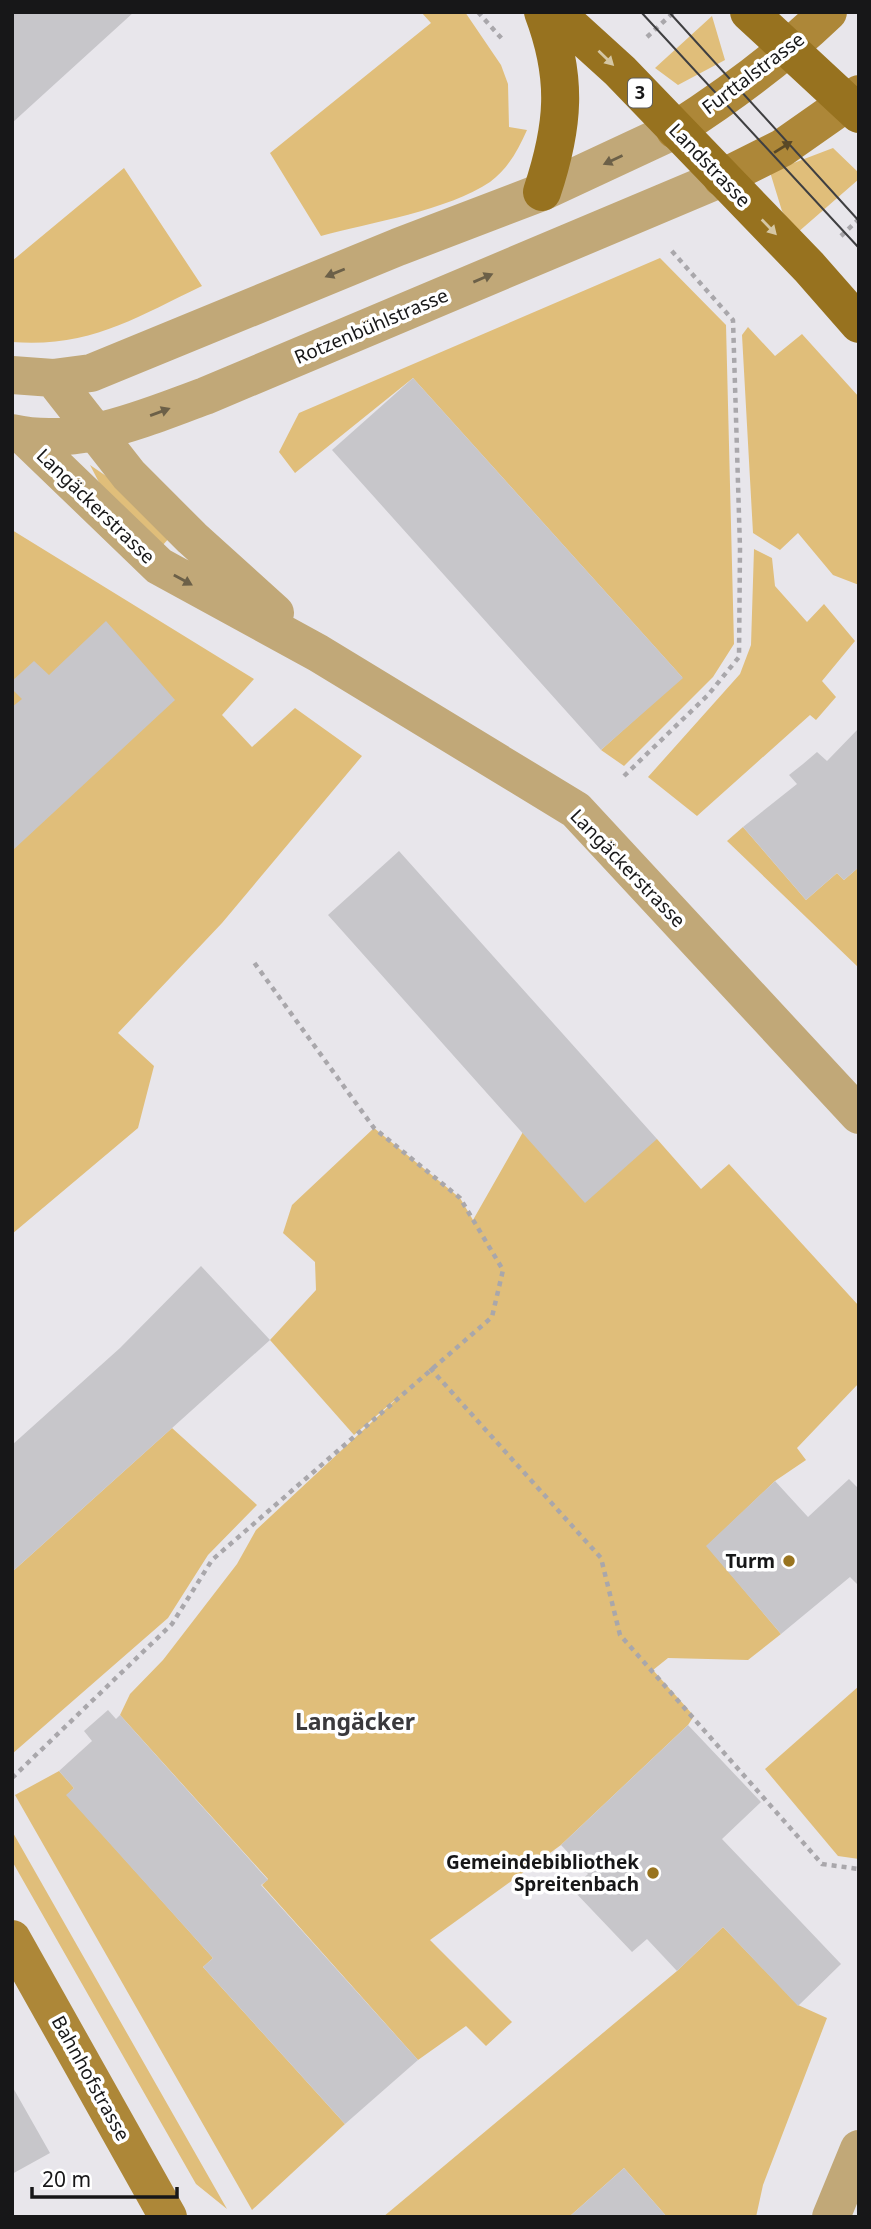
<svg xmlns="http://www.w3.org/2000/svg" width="871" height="2229" font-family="'Noto Sans',sans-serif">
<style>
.green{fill:#e0be7a}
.building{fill:#c7c6ca}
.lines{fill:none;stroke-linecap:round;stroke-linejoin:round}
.path{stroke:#a9a7ab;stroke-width:4.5;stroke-dasharray:5 5;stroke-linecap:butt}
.street{stroke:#c1a878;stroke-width:38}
.secondary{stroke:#ad8738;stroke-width:38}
.primary{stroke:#97721f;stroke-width:38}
.tram{stroke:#3f3f41;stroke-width:2}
.oneway{fill:#d5c7a5}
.oneway2{fill:#5a4926}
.oneway3{fill:#6c6048}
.poi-dot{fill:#99741f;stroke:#fff;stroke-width:2.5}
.labels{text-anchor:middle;stroke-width:7;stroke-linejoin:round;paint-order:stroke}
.shield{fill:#fff;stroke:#5d5d5d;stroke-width:2}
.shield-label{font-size:18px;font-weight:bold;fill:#171718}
.street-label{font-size:19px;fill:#171718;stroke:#fff}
.poi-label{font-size:19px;font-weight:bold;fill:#171718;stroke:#fff;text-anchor:end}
.quarter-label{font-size:23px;font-weight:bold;fill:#3a393c;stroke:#fff}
</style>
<rect width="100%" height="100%" fill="#e8e6eb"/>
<!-- green -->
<path class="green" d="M 421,12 L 465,12 L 501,65 L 508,84 L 509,127 L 527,130 C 518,150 508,169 490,182 C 449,210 369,223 321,236 L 270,153 L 431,23 Z
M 712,16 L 725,60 L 678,85 L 655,68 Z
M 833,148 L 859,173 L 859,179 L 797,233 L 782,211 L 770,172 Z
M 124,168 L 202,286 C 135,318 90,348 12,342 L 12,261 Z
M 660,258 L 726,325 L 734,644 L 713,677 L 624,766 L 601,750 L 682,677 L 413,378 L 295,473 L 279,452 L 299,413 Z
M 748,327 L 775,356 L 802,334 L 859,397 L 859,585 L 833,575 L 798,533 L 780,550 L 753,533 L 742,335 Z
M 90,465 L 112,480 L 170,537 L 162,546 L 103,490 Z
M 12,530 L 254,679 L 222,715 L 252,747 L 295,708 L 362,756 L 222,923 L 118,1033 L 154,1066 L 138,1128 L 12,1234 Z
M 754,549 L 772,558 L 775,586 L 807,622 L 824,604 L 855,641 L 822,681 L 836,697 L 816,720 L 810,715 L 697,816 L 648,777 L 740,674 L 751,645 Z
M 743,827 L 806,900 L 837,873 L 844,880 L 859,867 L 859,968 L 727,841 Z
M 374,1128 L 460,1198 L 473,1220 L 523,1132 L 657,1139 L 701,1189 L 729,1164 L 859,1306 L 859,1383 L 797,1448 L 806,1460 L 775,1481 L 707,1546 L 781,1634 L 748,1660 L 668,1658 L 653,1670 L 694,1716 L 688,1725 L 561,1845 L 430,1940 L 512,2022 L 486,2046 L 466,2026 L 418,2060 L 262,1885 L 268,1879 L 120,1715 L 130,1694 L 163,1660 L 237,1564 L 256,1530 L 403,1393 L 354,1435 L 270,1340 L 316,1290 L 315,1262 L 283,1233 L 292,1205 Z
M 172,1428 L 257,1505 L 208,1555 L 168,1618 L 12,1754 L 12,1572 Z
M 859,1686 L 859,1859 L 838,1856 L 765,1769 Z
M 59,1771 L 74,1788 L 67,1795 L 213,1958 L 203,1967 L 345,2124 L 252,2210 L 15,1795 Z
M 12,1831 L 227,2209 L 196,2184 L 12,1861 Z
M 723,1927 L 798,2005 L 827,2018 L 763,2185 L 756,2217 L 667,2217 L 624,2168 L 569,2217 L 383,2217 L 677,1971 Z"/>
<!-- building -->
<path class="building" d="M 12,12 L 134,12 L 12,123 Z
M 413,378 L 683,678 L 601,750 L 332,450 Z
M 106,621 L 175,700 L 12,851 L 12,707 L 22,699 L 12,689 L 12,681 L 34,661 L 49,675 Z
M 859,728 L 859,867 L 844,880 L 837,873 L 806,900 L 743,827 L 797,784 L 789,775 L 803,764 L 817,752 L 827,761 Z
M 399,851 L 657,1139 L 585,1203 L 328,915 Z
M 201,1266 L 270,1340 L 12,1572 L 12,1445 L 120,1348 Z
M 849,1479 L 859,1489 L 859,1586 L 850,1577 L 781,1634 L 706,1546 L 775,1481 L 808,1517 Z
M 108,1710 L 116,1719 L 120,1715 L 268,1880 L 261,1885 L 418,2060 L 345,2124 L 203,1967 L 213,1958 L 66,1795 L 74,1788 L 59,1771 L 92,1741 L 84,1731 Z
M 688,1725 L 761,1802 L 722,1839 L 841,1964 L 798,2006 L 723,1927 L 677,1971 L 647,1939 L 632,1952 L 572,1889 L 588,1874 L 561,1845 Z
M 12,2086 L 50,2153 L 12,2174 Z
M 624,2168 L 667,2217 L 569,2217 Z"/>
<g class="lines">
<!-- path -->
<path class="path" d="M 478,12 L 503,40
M 647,37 L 674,12
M 841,236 L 859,219
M 624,776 L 708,695 L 739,657 L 740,548 L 733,320 L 670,249
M 430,1368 L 601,1558 L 620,1635 L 822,1864 L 859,1869
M 12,1778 L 172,1624 L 212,1560 L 492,1317 L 503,1270 L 460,1198 L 374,1128 L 253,961"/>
<!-- street -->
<path class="street" d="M 12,375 L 53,378 L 91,373 L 398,247 L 542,192 L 675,130
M 53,378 L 129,475 L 192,538 L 275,613
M 12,433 C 79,448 144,418 205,396 L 722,178
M 24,436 L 159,566 L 318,653 L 576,810 L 859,1115
M 831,2217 L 859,2149"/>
<!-- secondary -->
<path class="secondary" d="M 675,130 C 730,95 781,57 828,12
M 722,178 L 782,148 L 859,94
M 12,1939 L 168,2217"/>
<!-- primary -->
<path class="primary" d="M 555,12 L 620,71 L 809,267 L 859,324
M 749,12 L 859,114
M 542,192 C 564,126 568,78 543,12"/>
<!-- tram -->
<path class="tram" d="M 641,12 L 859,248
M 669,12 L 859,221"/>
</g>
<!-- one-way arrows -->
<defs><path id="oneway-solid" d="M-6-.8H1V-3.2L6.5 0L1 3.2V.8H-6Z" transform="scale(1.75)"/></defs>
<g class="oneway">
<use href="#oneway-solid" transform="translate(606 58) rotate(44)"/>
<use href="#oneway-solid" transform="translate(769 227) rotate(46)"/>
</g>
<use class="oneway2" href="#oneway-solid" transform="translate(783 147) rotate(-32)"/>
<g class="oneway3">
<use href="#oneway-solid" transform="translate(613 160) rotate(155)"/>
<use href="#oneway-solid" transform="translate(335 273) rotate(158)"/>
<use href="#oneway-solid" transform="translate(483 278) rotate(-23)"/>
<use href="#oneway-solid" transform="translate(160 412) rotate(-20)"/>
<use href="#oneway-solid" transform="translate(183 580) rotate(29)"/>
</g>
<!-- markers -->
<g class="poi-dot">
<circle cx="789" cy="1561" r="7"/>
<circle cx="653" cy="1873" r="7"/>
</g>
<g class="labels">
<!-- shield labels -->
<rect class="shield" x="628" y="78.5" width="24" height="29" rx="5"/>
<g class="shield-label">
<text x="640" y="99">3</text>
</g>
<!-- street labels -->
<g class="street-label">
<text transform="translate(753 73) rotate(-37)" y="7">Furttalstrasse</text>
<text transform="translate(710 165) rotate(46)" y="7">Landstrasse</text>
<text transform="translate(371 326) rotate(-23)" y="7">Rotzenbühlstrasse</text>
<text transform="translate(96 506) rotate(44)" y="7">Langäckerstrasse</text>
<text transform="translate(628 868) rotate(46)" y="7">Langäckerstrasse</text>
<text transform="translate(91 2078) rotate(61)" y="7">Bahnhofstrasse</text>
</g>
<!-- poi labels -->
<g class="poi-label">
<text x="775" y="1568">Turm</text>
<text x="639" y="1869">Gemeindebibliothek<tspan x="639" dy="22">Spreitenbach</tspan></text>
</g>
<!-- quarter labels -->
<g class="quarter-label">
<text x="355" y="1730">Langäcker</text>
</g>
</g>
<!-- border -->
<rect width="871" height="2229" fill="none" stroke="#171718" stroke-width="28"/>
<!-- scale -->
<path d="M32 2187v10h145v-10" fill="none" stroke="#171718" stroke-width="3.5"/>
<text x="42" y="2187" font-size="21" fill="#171718" stroke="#ffffff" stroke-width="5" paint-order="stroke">20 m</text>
</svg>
